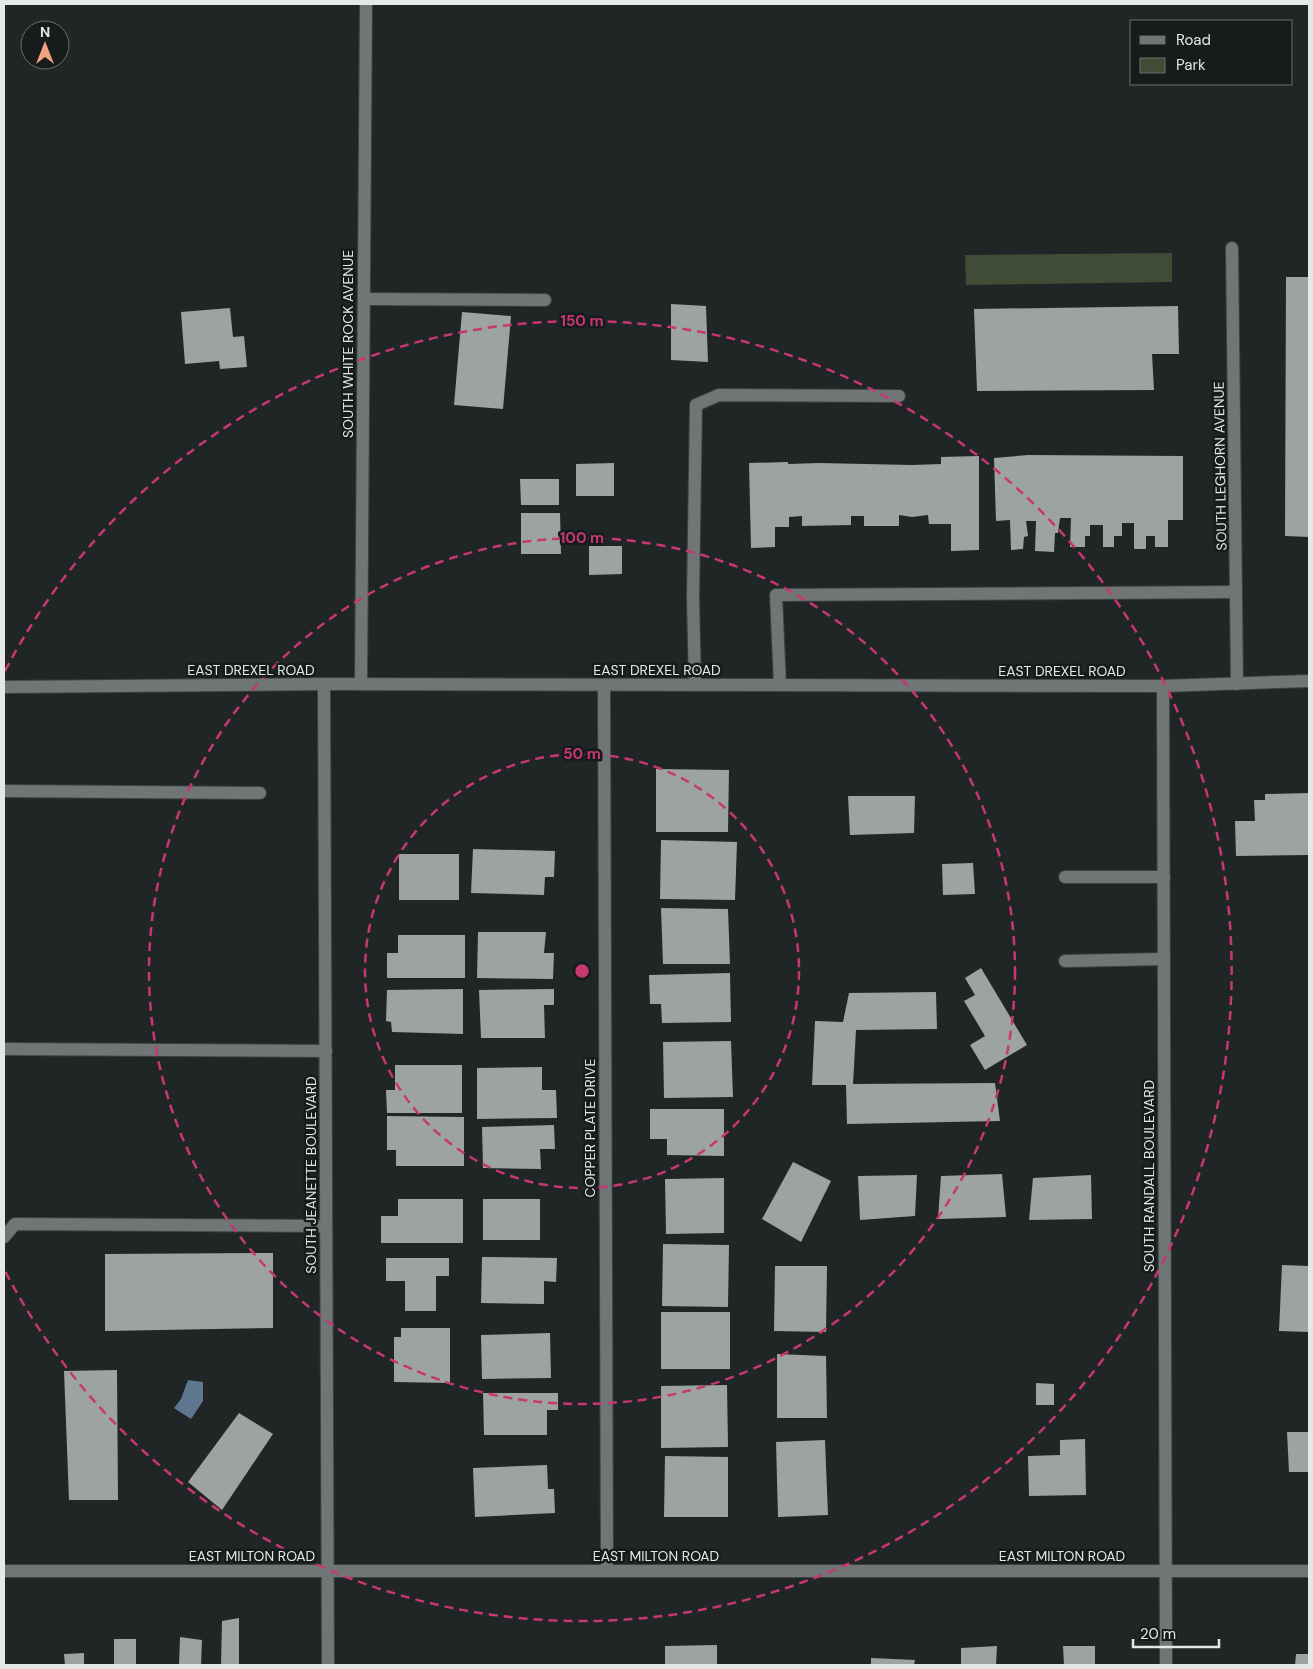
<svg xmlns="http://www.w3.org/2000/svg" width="1313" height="1669" font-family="'DM Sans',sans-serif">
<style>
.green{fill:#414c37}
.water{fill:#5f768f}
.building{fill:#9da3a0}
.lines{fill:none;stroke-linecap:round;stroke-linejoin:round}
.service-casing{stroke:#3e4342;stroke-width:14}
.minor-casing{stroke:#3e4342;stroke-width:14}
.tertiary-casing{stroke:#3e4342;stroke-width:14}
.service{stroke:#6f7675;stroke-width:12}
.minor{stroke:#6f7675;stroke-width:12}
.tertiary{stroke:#6f7675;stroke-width:12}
.ring{fill:none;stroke:#c73770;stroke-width:2.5;stroke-dasharray:9 6}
.labels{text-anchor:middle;stroke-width:5;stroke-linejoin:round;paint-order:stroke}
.street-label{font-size:14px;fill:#e4e8e7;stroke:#161c1c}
.centre{fill:#c73770;stroke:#161c1c;stroke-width:2.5}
.ring-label{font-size:15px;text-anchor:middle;font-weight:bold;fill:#c73770;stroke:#161c1c;stroke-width:5;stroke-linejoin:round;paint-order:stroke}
</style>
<rect width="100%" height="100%" fill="#202625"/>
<!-- green -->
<path class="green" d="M 1172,253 L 1172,282 L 966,285 L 965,255 Z"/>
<!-- water -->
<path class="water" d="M 188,1380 L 203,1382 L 203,1401 L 191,1419 L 174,1408 L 181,1399 Z"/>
<!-- building -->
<path class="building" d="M 1286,277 L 1309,277 L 1309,537 L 1285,536 Z
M 671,304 L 706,306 L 708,362 L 671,360 Z
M 1178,306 L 1179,354 L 1152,354 L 1154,390 L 977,391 L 974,309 Z
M 230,308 L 233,337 L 244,336 L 247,367 L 220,369 L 219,361 L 185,364 L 181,312 Z
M 462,312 L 511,316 L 503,409 L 454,405 Z
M 1028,455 L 1183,456 L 1183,520 L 1168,520 L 1168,547 L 1155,547 L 1155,536 L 1146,536 L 1146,549 L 1134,549 L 1134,523 L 1122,523 L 1122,536 L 1114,536 L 1114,547 L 1103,547 L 1103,525 L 1090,525 L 1090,536 L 1085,536 L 1085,547 L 1070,547 L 1071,518 L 1060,518 L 1058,533 L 1055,533 L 1054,552 L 1035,551 L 1036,521 L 1026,521 L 1028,536 L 1024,537 L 1023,549 L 1011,550 L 1010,520 L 996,521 L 994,458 Z
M 979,456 L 979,550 L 951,551 L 951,524 L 929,524 L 928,515 L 912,517 L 899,515 L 899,526 L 864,526 L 864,516 L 851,516 L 851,525 L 802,526 L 802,516 L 789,517 L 789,527 L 775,527 L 775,547 L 751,548 L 749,463 L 788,462 L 788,464 L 819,463 L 912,465 L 941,464 L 941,457 Z
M 614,463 L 614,496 L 576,496 L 576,464 Z
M 520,479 L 559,479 L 559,505 L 521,505 Z
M 521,513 L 560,513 L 561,554 L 521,554 Z
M 589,546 L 622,546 L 622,574 L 589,575 Z
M 656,769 L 729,770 L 728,832 L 656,832 Z
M 1309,793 L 1308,855 L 1236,856 L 1235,821 L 1255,821 L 1254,800 L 1265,800 L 1265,794 Z
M 848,796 L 915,796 L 914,833 L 850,835 Z
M 661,840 L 737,842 L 735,900 L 660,899 Z
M 473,849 L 555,851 L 554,877 L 545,877 L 544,895 L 471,893 Z
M 399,854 L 459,854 L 459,900 L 399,900 Z
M 973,863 L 975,894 L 943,895 L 942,864 Z
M 661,908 L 728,909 L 730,964 L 663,964 Z
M 478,932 L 546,932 L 544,953 L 554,953 L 553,979 L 477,978 Z
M 398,935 L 465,935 L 465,978 L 387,978 L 387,953 L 398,953 Z
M 981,968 L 1027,1045 L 985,1070 L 970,1045 L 985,1036 L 964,1001 L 975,995 L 965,978 Z
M 730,973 L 731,1022 L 662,1023 L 661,1004 L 650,1004 L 649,975 Z
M 463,989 L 463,1034 L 392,1032 L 391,1022 L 386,1021 L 387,990 Z
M 554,989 L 554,1005 L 544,1005 L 545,1038 L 481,1038 L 479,990 Z
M 936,992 L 937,1029 L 856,1030 L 853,1084 L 995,1083 L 1000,1121 L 847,1124 L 846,1085 L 812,1085 L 815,1021 L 843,1022 L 849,993 Z
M 731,1041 L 733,1097 L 664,1098 L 663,1042 Z
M 395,1065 L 462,1065 L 462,1113 L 387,1113 L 386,1090 L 395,1090 Z
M 542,1067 L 542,1090 L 556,1090 L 557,1118 L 477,1119 L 477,1068 Z
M 650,1109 L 724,1109 L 724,1156 L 667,1155 L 667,1139 L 650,1139 Z
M 387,1116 L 464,1117 L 464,1166 L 396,1166 L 396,1150 L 387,1150 Z
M 554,1125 L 555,1149 L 540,1149 L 541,1169 L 483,1168 L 482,1127 Z
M 793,1162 L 831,1181 L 801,1242 L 762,1219 Z
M 1002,1174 L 1006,1217 L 938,1219 L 941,1176 Z
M 917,1175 L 915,1216 L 860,1220 L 858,1176 Z
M 1091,1175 L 1092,1219 L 1029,1220 L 1033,1178 Z
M 724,1178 L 724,1233 L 666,1234 L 665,1179 Z
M 398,1199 L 463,1199 L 463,1243 L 381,1243 L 381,1216 L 398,1216 Z
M 483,1199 L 540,1199 L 540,1240 L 483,1240 Z
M 663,1244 L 729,1245 L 728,1307 L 662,1306 Z
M 273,1253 L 273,1328 L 105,1331 L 105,1254 Z
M 482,1257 L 557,1258 L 556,1282 L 544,1281 L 544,1304 L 481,1303 Z
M 386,1258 L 449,1258 L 449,1276 L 436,1276 L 436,1311 L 405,1311 L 405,1281 L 386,1281 Z
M 1282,1265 L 1309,1266 L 1309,1332 L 1279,1331 Z
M 775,1266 L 827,1266 L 826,1332 L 774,1331 Z
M 661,1312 L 730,1312 L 730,1369 L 661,1369 Z
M 401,1328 L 450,1328 L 450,1383 L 394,1382 L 394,1337 L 401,1337 Z
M 550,1333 L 551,1378 L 482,1379 L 481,1335 Z
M 777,1354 L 826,1356 L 827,1418 L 777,1418 Z
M 117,1370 L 118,1500 L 69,1500 L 64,1371 Z
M 1036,1383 L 1054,1384 L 1054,1405 L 1036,1405 Z
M 727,1385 L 728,1447 L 661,1448 L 661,1386 Z
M 483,1393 L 558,1393 L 558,1410 L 547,1410 L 547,1435 L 484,1435 Z
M 239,1413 L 273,1434 L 222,1510 L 188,1482 Z
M 1287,1432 L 1309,1432 L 1309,1472 L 1289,1472 Z
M 1085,1439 L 1086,1495 L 1029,1496 L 1028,1456 L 1060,1455 L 1060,1440 Z
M 825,1440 L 828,1515 L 778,1517 L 776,1442 Z
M 665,1456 L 728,1457 L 728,1517 L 664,1517 Z
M 547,1465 L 548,1489 L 554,1489 L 555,1513 L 475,1517 L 473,1468 Z
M 239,1618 L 239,1665 L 221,1665 L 222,1621 Z
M 180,1637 L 202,1640 L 201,1665 L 179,1665 Z
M 114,1639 L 136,1639 L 136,1665 L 114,1665 Z
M 717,1645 L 717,1665 L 665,1665 L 665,1646 Z
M 997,1646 L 996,1665 L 961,1665 L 961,1648 Z
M 1063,1646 L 1095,1646 L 1095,1665 L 1064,1665 Z
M 84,1653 L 84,1665 L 65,1665 L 64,1654 Z
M 1296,1654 L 1309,1654 L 1309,1665 L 1295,1665 Z
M 871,1658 L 915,1660 L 914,1665 L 871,1665 Z"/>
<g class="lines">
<defs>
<path id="service" d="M 364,299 L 545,300
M 695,685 L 693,598 L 696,405 L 719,395 L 899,396
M 780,685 L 776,595 L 1236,592
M 4,791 L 260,793
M 1065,877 L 1164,877
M 1065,961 L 1164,959
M 4,1049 L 326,1051
M 4,1237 L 15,1224 L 326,1226"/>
<path id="minor" d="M 1232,248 L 1237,684
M 324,684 L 328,1665
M 361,684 L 366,4
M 604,685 L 607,1571
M 1163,686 L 1166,1665
M 4,1571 L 1309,1571"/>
<path id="tertiary" d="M 4,687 L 324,684 L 1163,686 L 1309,681"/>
</defs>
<!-- service casing -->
<use href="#service" class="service-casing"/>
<!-- minor casing -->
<use href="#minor" class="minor-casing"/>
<!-- tertiary casing -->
<use href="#tertiary" class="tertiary-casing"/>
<!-- service -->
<use href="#service" class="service"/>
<!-- minor -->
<use href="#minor" class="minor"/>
<!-- tertiary -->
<use href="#tertiary" class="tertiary"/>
</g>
<!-- distance rings -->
<g class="ring">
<circle cx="582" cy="971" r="217"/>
<circle cx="582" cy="971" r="433"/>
<path d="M5 671A650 650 0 1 1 5 1271"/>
</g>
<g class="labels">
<!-- street labels -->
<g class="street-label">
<text transform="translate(348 344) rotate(-90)" y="5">SOUTH WHITE ROCK AVENUE</text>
<text transform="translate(1220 466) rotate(-91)" y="5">SOUTH LEGHORN AVENUE</text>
<text x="251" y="675">EAST DREXEL ROAD</text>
<text x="657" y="675">EAST DREXEL ROAD</text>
<text x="1062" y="676">EAST DREXEL ROAD</text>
<text transform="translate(590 1128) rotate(-90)" y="5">COPPER PLATE DRIVE</text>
<text transform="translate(311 1175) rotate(-90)" y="5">SOUTH JEANETTE BOULEVARD</text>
<text transform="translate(1149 1176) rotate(-90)" y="5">SOUTH RANDALL BOULEVARD</text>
<text x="252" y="1561">EAST MILTON ROAD</text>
<text x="656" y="1561">EAST MILTON ROAD</text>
<text x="1062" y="1561">EAST MILTON ROAD</text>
</g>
</g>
<circle cx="582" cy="971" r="8" class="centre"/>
<g class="ring-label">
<text x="582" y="326">150 m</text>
<text x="582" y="543">100 m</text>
<text x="582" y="759">50 m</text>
</g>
<!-- border -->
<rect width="1313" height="1669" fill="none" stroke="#e4e8e7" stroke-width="10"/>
<!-- legend -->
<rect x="1130" y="20" width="162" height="65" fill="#161c1c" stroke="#686e6d"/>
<rect x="1140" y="36" width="25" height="8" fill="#6f7675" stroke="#686e6d"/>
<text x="1176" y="45" font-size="15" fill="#e4e8e7">Road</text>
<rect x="1140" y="58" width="25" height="15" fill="#414c37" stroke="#686e6d"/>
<text x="1176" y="70" font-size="15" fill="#e4e8e7">Park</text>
<!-- north arrow -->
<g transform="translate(45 45)"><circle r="24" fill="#161c1c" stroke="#686e6d"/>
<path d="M0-4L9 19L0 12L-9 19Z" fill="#f2a081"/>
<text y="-8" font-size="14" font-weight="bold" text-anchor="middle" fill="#e4e8e7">N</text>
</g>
<!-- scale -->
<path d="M1133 1639v8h86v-8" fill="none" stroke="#e4e8e7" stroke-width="2.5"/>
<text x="1140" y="1639" font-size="15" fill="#e4e8e7" stroke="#161c1c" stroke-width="4" paint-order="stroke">20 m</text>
</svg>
